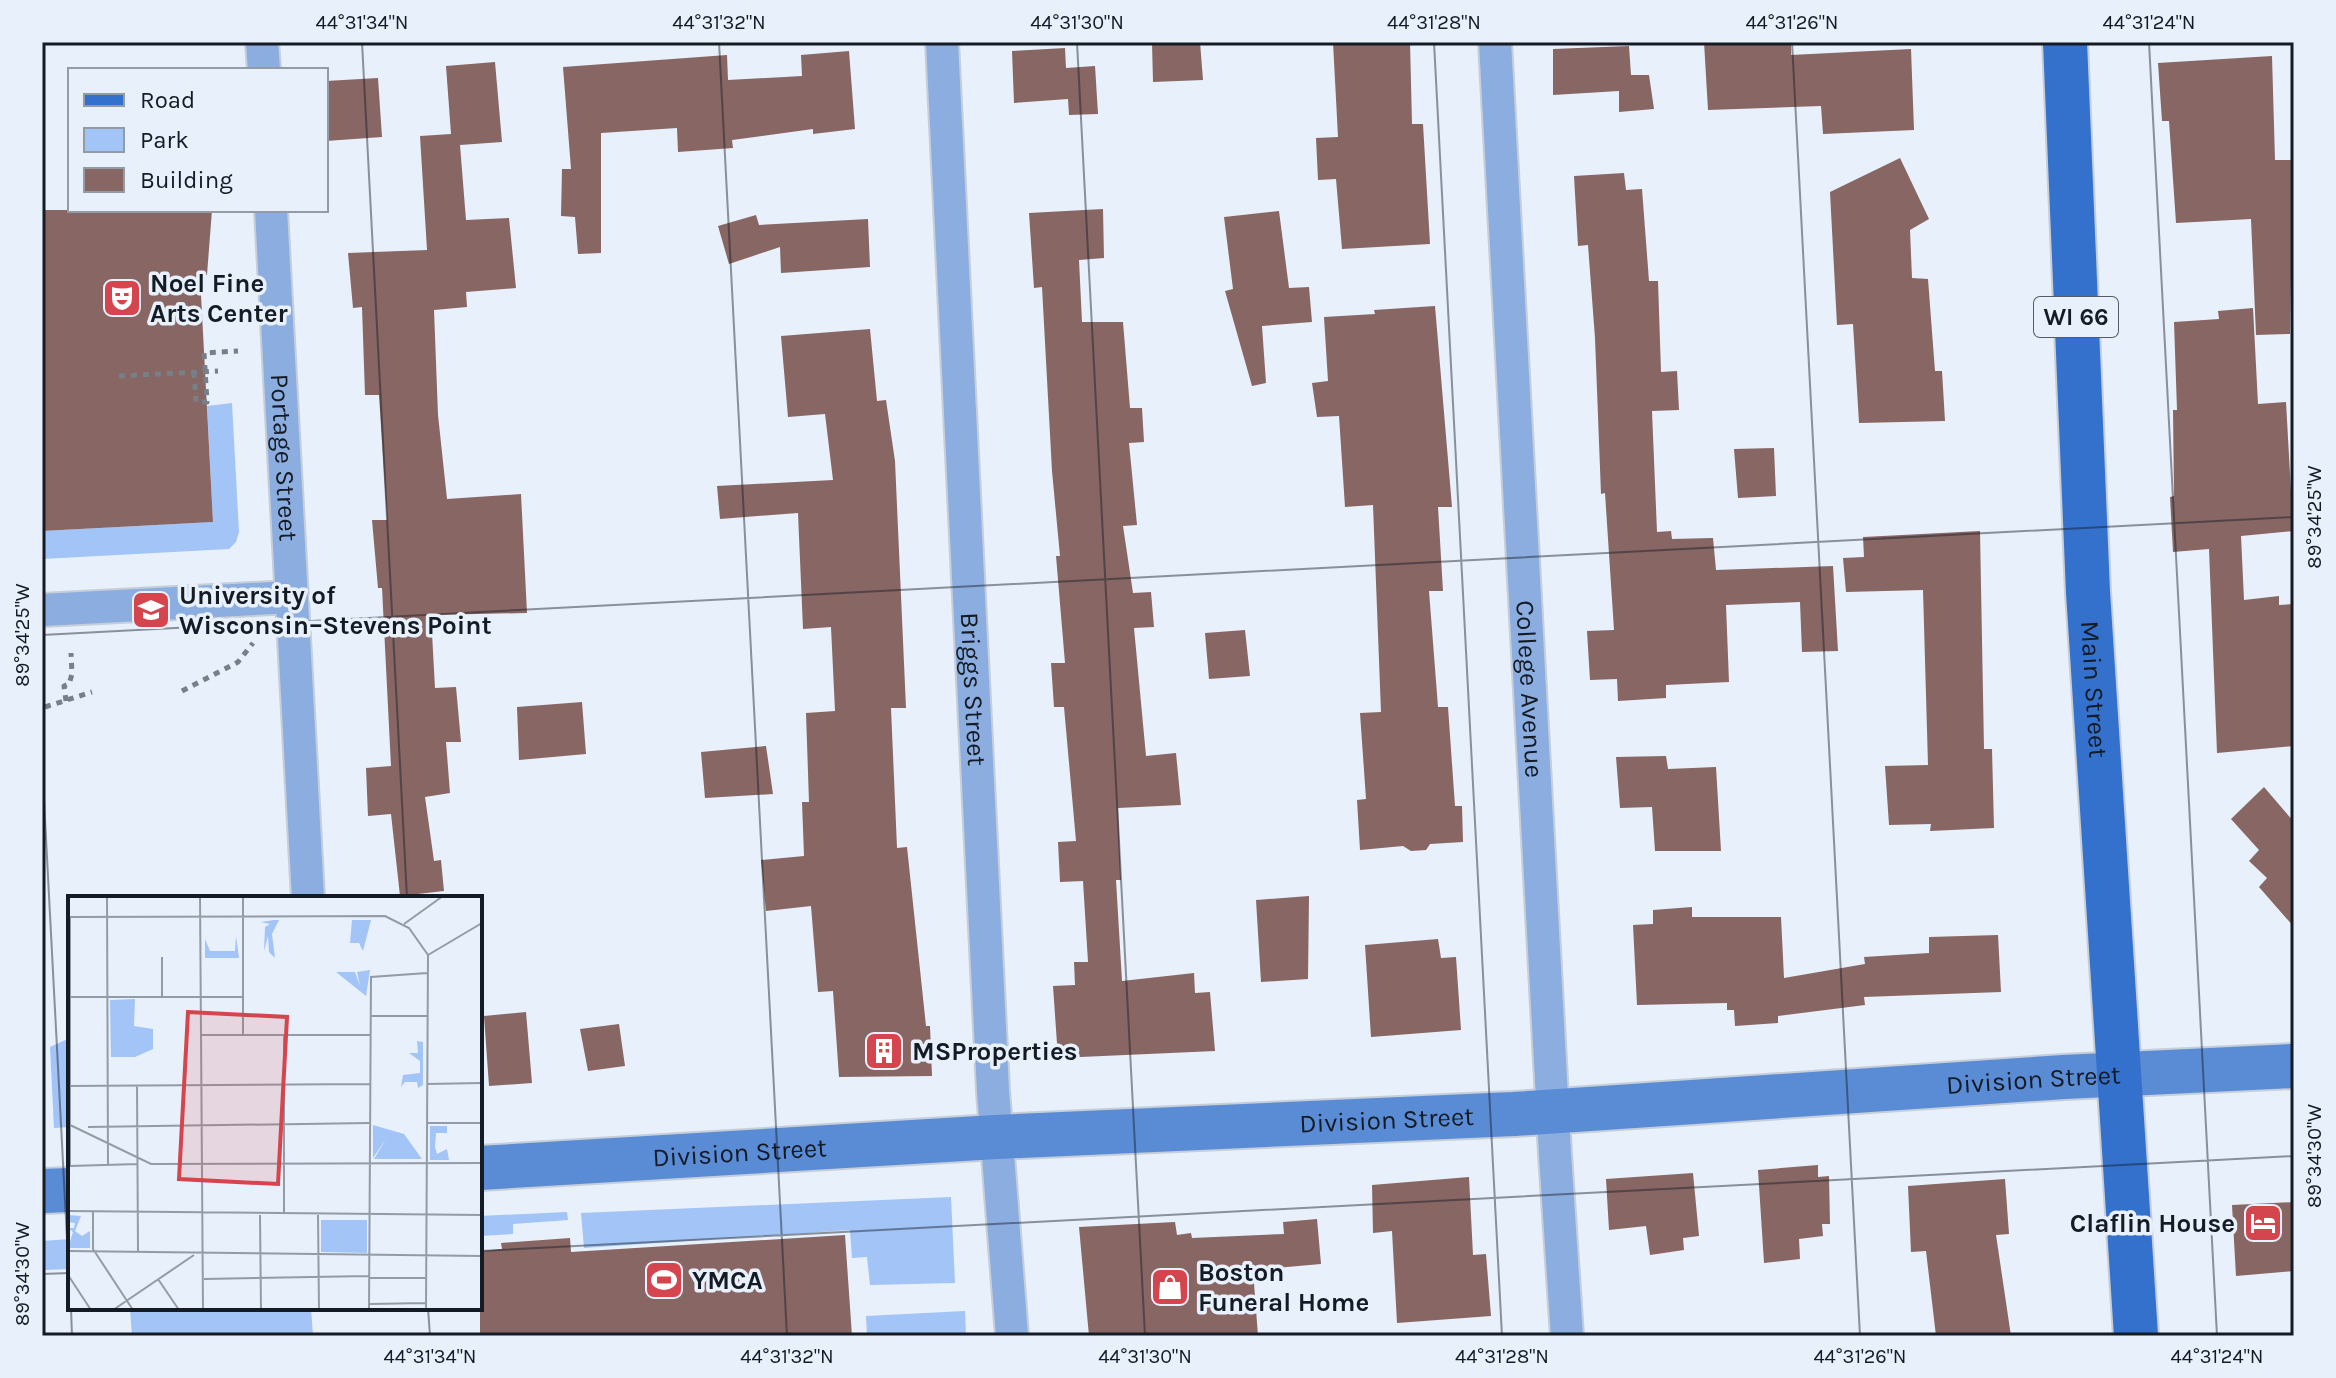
<svg xmlns="http://www.w3.org/2000/svg" width="2336" height="1378" font-family="Karla,sans-serif">
<style>
.green{fill:#a2c4f6}
.building{fill:#876664}
.lines{fill:none;stroke-linecap:round;stroke-linejoin:round}
.street-casing{stroke:#c6ced9;stroke-width:36}
.secondary-casing{stroke:#c6ced9;stroke-width:48}
.primary-casing{stroke:#c6ced9;stroke-width:48}
.path{stroke:#777f89;stroke-width:5;stroke-dasharray:6 6;stroke-linecap:butt}
.street{stroke:#8caddf;stroke-width:32}
.secondary{stroke:#5a8bd5;stroke-width:44}
.primary{stroke:#3471cc;stroke-width:44}
.path-bridge{stroke:#777f89;stroke-width:5;stroke-dasharray:6 6;stroke-linecap:butt}
.ticks{fill:none;stroke:#141b24;stroke-width:2;stroke-opacity:0.45}
.labels{text-anchor:middle;stroke-width:7;stroke-linejoin:round;paint-order:stroke}
.shield{fill:#e8f0fb;stroke:#545b64;stroke-width:2}
.shield-label{font-size:24px;font-weight:bold;fill:#141b24}
.poi-label{font-size:26px;font-weight:bold;fill:#141b24;stroke:#e8f0fb;text-anchor:start}
.street-label{font-size:26px;fill:#141b24;stroke:#e8f0fb}
.inset-road{fill:none;stroke:#939ba5;stroke-width:2}
.view{fill:#d5454d;fill-opacity:0.15;stroke:#d5454d;stroke-width:4}
.inset-edge{fill:none;stroke:#141b24;stroke-width:4}
.neatline{fill:none;stroke:#141b24;stroke-width:3}
.ticks-label{font-size:20px;text-anchor:middle;fill:#141b24}
</style>
<rect width="100%" height="100%" fill="#e8f0fb"/>
<!-- green -->
<path class="green" d="M 232,403 L 239,532 L 236,542 L 229,549 L 42,559 L 42,531 L 213,522 L 207,406 Z
M 70,1038 L 70,1127 L 54,1128 L 50,1047 Z
M 951,1197 L 955,1283 L 870,1285 L 867,1257 L 852,1258 L 850,1230 L 584,1248 L 581,1213 Z
M 567,1212 L 568,1220 L 513,1224 L 513,1234 L 480,1236 L 480,1216 Z
M 70,1239 L 70,1269 L 45,1270 L 42,1263 L 42,1241 Z
M 130,1308 L 311,1308 L 313,1336 L 132,1336 Z
M 965,1311 L 966,1336 L 867,1336 L 866,1316 Z"/>
<!-- building -->
<path class="building" d="M 1200,42 L 1203,80 L 1153,82 L 1152,43 Z
M 1333,42 L 1410,42 L 1412,124 L 1423,124 L 1430,244 L 1342,249 L 1336,179 L 1318,180 L 1316,138 L 1338,137 Z
M 1704,42 L 1791,42 L 1791,55 L 1911,49 L 1914,130 L 1823,134 L 1821,106 L 1708,110 Z
M 1629,46 L 1631,75 L 1649,75 L 1654,109 L 1619,112 L 1619,91 L 1553,95 L 1553,49 Z
M 1065,48 L 1066,68 L 1095,66 L 1098,114 L 1069,115 L 1068,99 L 1014,103 L 1012,51 Z
M 849,51 L 855,129 L 813,134 L 813,129 L 732,140 L 733,148 L 678,152 L 677,128 L 601,133 L 601,253 L 578,254 L 575,217 L 561,216 L 562,169 L 571,169 L 563,67 L 727,55 L 728,80 L 802,76 L 801,55 Z
M 2272,56 L 2275,160 L 2293,160 L 2294,271 L 2291,271 L 2290,334 L 2256,335 L 2251,219 L 2176,223 L 2169,121 L 2162,121 L 2158,63 Z
M 495,62 L 502,142 L 460,145 L 466,220 L 509,218 L 516,288 L 466,292 L 467,307 L 434,310 L 438,415 L 447,499 L 521,494 L 527,613 L 431,615 L 435,688 L 456,687 L 461,742 L 446,742 L 450,793 L 425,797 L 434,861 L 441,860 L 444,891 L 400,896 L 391,814 L 368,816 L 366,768 L 391,766 L 382,588 L 378,588 L 372,520 L 387,520 L 379,395 L 365,395 L 362,307 L 353,308 L 348,253 L 427,250 L 420,136 L 451,134 L 446,66 Z
M 378,78 L 382,137 L 326,141 L 326,81 Z
M 1900,158 L 1929,219 L 1910,230 L 1912,278 L 1928,279 L 1935,371 L 1942,371 L 1945,421 L 1859,423 L 1853,324 L 1837,325 L 1830,192 Z
M 1624,173 L 1626,190 L 1642,189 L 1649,281 L 1658,281 L 1661,372 L 1677,371 L 1679,410 L 1652,411 L 1657,532 L 1671,531 L 1672,539 L 1713,538 L 1716,570 L 1833,566 L 1838,651 L 1802,652 L 1800,602 L 1726,605 L 1729,682 L 1666,685 L 1666,698 L 1618,701 L 1617,679 L 1590,680 L 1587,631 L 1614,630 L 1605,493 L 1601,494 L 1595,338 L 1588,245 L 1578,246 L 1574,176 Z
M 1103,209 L 1104,258 L 1079,260 L 1082,322 L 1123,322 L 1130,408 L 1142,408 L 1144,442 L 1129,443 L 1137,525 L 1123,526 L 1133,593 L 1151,592 L 1154,627 L 1134,628 L 1146,756 L 1176,753 L 1181,805 L 1118,808 L 1121,880 L 1116,880 L 1122,981 L 1194,973 L 1195,993 L 1210,992 L 1215,1051 L 1058,1058 L 1053,986 L 1075,985 L 1074,962 L 1088,962 L 1083,881 L 1060,882 L 1058,842 L 1076,841 L 1064,707 L 1054,707 L 1051,663 L 1065,663 L 1056,556 L 1060,556 L 1052,471 L 1042,287 L 1034,288 L 1029,213 Z
M 42,210 L 212,210 L 207,275 L 200,276 L 213,522 L 42,531 Z
M 1279,211 L 1289,288 L 1309,287 L 1312,322 L 1262,326 L 1266,383 L 1252,386 L 1225,291 L 1233,289 L 1224,217 Z
M 756,215 L 759,225 L 868,219 L 870,267 L 781,273 L 780,247 L 729,264 L 718,226 Z
M 1435,306 L 1452,507 L 1438,507 L 1443,591 L 1429,591 L 1438,707 L 1448,707 L 1455,806 L 1462,806 L 1463,842 L 1430,844 L 1426,850 L 1411,851 L 1403,846 L 1360,850 L 1357,800 L 1366,799 L 1360,713 L 1381,712 L 1373,505 L 1345,507 L 1339,416 L 1317,417 L 1312,383 L 1328,381 L 1324,317 L 1375,314 L 1374,310 Z
M 2253,308 L 2258,404 L 2286,402 L 2291,492 L 2294,492 L 2294,531 L 2241,536 L 2244,600 L 2279,596 L 2279,605 L 2294,604 L 2294,746 L 2217,753 L 2209,549 L 2173,552 L 2170,497 L 2174,496 L 2173,410 L 2177,410 L 2174,322 L 2219,319 L 2218,311 Z
M 870,329 L 877,401 L 886,400 L 895,461 L 906,708 L 891,708 L 897,848 L 907,847 L 926,1026 L 930,1026 L 932,1076 L 839,1077 L 833,991 L 818,992 L 811,906 L 766,911 L 761,860 L 804,856 L 802,802 L 809,802 L 806,713 L 835,711 L 831,627 L 803,629 L 798,513 L 720,519 L 717,486 L 833,480 L 825,414 L 788,417 L 781,336 Z
M 1774,448 L 1776,496 L 1738,498 L 1734,449 Z
M 1980,531 L 1984,749 L 1992,749 L 1994,828 L 1930,831 L 1931,824 L 1889,825 L 1885,766 L 1928,765 L 1923,590 L 1846,592 L 1843,558 L 1864,557 L 1863,537 Z
M 1245,630 L 1250,676 L 1209,679 L 1205,633 Z
M 582,702 L 586,754 L 519,760 L 517,707 Z
M 766,746 L 773,794 L 705,798 L 701,752 Z
M 1666,756 L 1668,769 L 1716,767 L 1721,851 L 1655,851 L 1652,807 L 1620,808 L 1616,757 Z
M 2264,787 L 2294,822 L 2294,927 L 2259,887 L 2267,878 L 2249,861 L 2259,850 L 2231,819 Z
M 1309,896 L 1308,979 L 1261,982 L 1256,900 Z
M 1692,907 L 1692,917 L 1781,917 L 1784,978 L 1865,964 L 1864,957 L 1929,953 L 1929,937 L 1998,935 L 2001,992 L 1864,997 L 1865,1005 L 1778,1016 L 1778,1023 L 1735,1026 L 1734,1010 L 1727,1010 L 1727,1003 L 1637,1005 L 1633,925 L 1653,924 L 1653,910 Z
M 1438,939 L 1441,958 L 1456,957 L 1461,1030 L 1371,1037 L 1365,945 Z
M 526,1012 L 532,1083 L 489,1086 L 484,1016 Z
M 619,1024 L 625,1066 L 588,1071 L 580,1029 Z
M 1818,1165 L 1818,1177 L 1829,1176 L 1830,1224 L 1822,1224 L 1823,1236 L 1799,1239 L 1800,1259 L 1764,1263 L 1758,1170 Z
M 1693,1173 L 1699,1236 L 1683,1238 L 1684,1250 L 1650,1255 L 1646,1226 L 1609,1230 L 1606,1179 Z
M 1469,1177 L 1473,1255 L 1486,1254 L 1491,1316 L 1397,1323 L 1392,1231 L 1373,1233 L 1372,1185 Z
M 2005,1179 L 2009,1234 L 1996,1235 L 2011,1336 L 1936,1336 L 1926,1251 L 1911,1252 L 1908,1186 Z
M 2294,1202 L 2294,1271 L 2236,1276 L 2232,1205 Z
M 1317,1219 L 1321,1264 L 1253,1270 L 1258,1336 L 1089,1336 L 1079,1227 L 1175,1222 L 1177,1235 L 1191,1233 L 1192,1238 L 1284,1234 L 1283,1222 Z
M 845,1235 L 852,1336 L 480,1336 L 480,1251 L 502,1249 L 501,1243 L 570,1238 L 571,1252 Z"/>
<g class="lines">
<defs>
<g id="street">
<path d="M 262,42 L 264,70"/>
<path id="s1" d="M 942,42 L 993,1091 L 1012,1336"/>
<path id="s2" d="M 1495,42 L 1555,1154 L 1567,1336"/>
<path id="s3" d="M 271,210 L 308,898"/>
<path d="M 42,610 L 292,597"/>
</g>
<g id="secondary">
<path id="s4" d="M 480,1168 L 996,1137 L 1514,1114 L 2064,1077 L 2294,1066"/>
<path d="M 42,1191 L 70,1190"/>
</g>
<g id="primary">
<path id="s5" d="M 2065,42 L 2088,592 L 2136,1336"/>
</g>
</defs>
<!-- street casing -->
<use href="#street" class="street-casing"/>
<!-- secondary casing -->
<use href="#secondary" class="secondary-casing"/>
<!-- primary casing -->
<use href="#primary" class="primary-casing"/>
<!-- path -->
<path class="path" d="M 194,372 L 196,402 L 207,402 L 204,353 L 238,351
M 182,691 L 238,662 L 253,643
M 66,701 L 64,686 L 69,684 L 72,674 L 71,653
M 45,707 L 92,692"/>
<!-- street -->
<use href="#street" class="street"/>
<!-- secondary -->
<use href="#secondary" class="secondary"/>
<!-- primary -->
<use href="#primary" class="primary"/>
<!-- path-bridge -->
<path class="path-bridge" d="M 119,376 L 218,371"/>
</g>
<!-- ticks -->
<path class="ticks" d="M 362,42 L 407,898M 719,42 L 787,1336M 1077,42 L 1145,1336M 1434,42 L 1502,1336M 1792,42 L 1860,1336M 2149,42 L 2217,1336M 42,635 L 2294,517M 42,762 L 70,1296M 480,1251 L 2294,1156M 42,1274 L 70,1273M 71,1308 L 72,1336M 428,1308 L 430,1336"/>
<!-- icons -->
<defs>
<symbol id="theatre-square" viewBox="-11 -11 22 22"><rect x="-9" y="-9" width="18" height="18" rx="4" fill="#d5454d" stroke="#e8f0fb"/><path d="M-5-5.5Q0-4 5-5.5V0Q5 5 0 6Q-5 5-5 0ZM-3.3-2.5H-1v1.5H-3.3ZM1-2.5H3.3v1.5H1ZM-2.8 1Q0 5.5 2.8 1Z" fill="#fff"/></symbol>
<symbol id="university-square" viewBox="-11 -11 22 22"><rect x="-9" y="-9" width="18" height="18" rx="4" fill="#d5454d" stroke="#e8f0fb"/><path d="M0-5L7-2L0 1L-7-2ZM-4 1L0 2.5L4 1V4Q0 6-4 4Z" fill="#fff"/></symbol>
<symbol id="building-square" viewBox="-11 -11 22 22"><rect x="-9" y="-9" width="18" height="18" rx="4" fill="#d5454d" stroke="#e8f0fb"/><path d="M-4-6H4V6H1V3H-1V6H-4ZM-2.5-4.3h1.7v1.8h-1.7ZM.8-4.3h1.7v1.8H.8ZM-2.5-1h1.7V.8h-1.7ZM.8-1h1.7V.8H.8Z" fill="#fff"/></symbol>
<symbol id="hotel-square" viewBox="-11 -11 22 22"><rect x="-9" y="-9" width="18" height="18" rx="4" fill="#d5454d" stroke="#e8f0fb"/><path d="M-6-4.5h1.5V1H6V5H4.5V3h-9V5H-6ZM-4 0a1.8 1.8 0 1 1 3.6 0ZM.5 0V-2.5h3Q6-2.5 6 0Z" fill="#fff"/></symbol>
<symbol id="stadium-square" viewBox="-11 -11 22 22"><rect x="-9" y="-9" width="18" height="18" rx="4" fill="#d5454d" stroke="#e8f0fb"/><path d="M0-5a6.5 5 0 1 0 0 10a6.5 5 0 1 0 0-10ZM-3.5-1.8h7v3.6h-7Z" fill="#fff"/></symbol>
<symbol id="shop-square" viewBox="-11 -11 22 22"><rect x="-9" y="-9" width="18" height="18" rx="4" fill="#d5454d" stroke="#e8f0fb"/><path d="M-5-2.5h2.3a2.7 3.5 0 0 1 5.4 0H5L5.5 6h-11ZM-1.5-2.5h3a1.5 2.3 0 0 0-3 0Z" fill="#fff"/></symbol>
</defs>
<g fill-rule="evenodd">
<use href="#theatre-square" x="100" y="276" width="44" height="44"/>
<use href="#university-square" x="129" y="588" width="44" height="44"/>
<use href="#building-square" x="862" y="1029" width="44" height="44"/>
<use href="#hotel-square" x="2241" y="1201" width="44" height="44"/>
<use href="#stadium-square" x="642" y="1258" width="44" height="44"/>
<use href="#shop-square" x="1148" y="1265" width="44" height="44"/>
</g>
<g class="labels">
<!-- shield labels -->
<rect class="shield" x="2034" y="297" width="84" height="40" rx="6"/>
<g class="shield-label">
<text x="2076" y="325">WI 66</text>
</g>
<!-- poi labels -->
<g class="poi-label">
<text x="150" y="292">Noel Fine<tspan x="150" dy="30">Arts Center</tspan></text>
<text x="179" y="604">University of<tspan x="179" dy="30">Wisconsin–Stevens Point</tspan></text>
<text x="912" y="1060">MSProperties</text>
<text x="2235" y="1232" text-anchor="end">Claflin House</text>
<text x="1198" y="1281">Boston<tspan x="1198" dy="30">Funeral Home</tspan></text>
<text x="692" y="1289">YMCA</text>
</g>
<!-- street labels -->
<g class="street-label">
<text dy="9" stroke="none"><textPath href="#s3" startOffset="248">Portage Street</textPath></text>
<text dy="9" stroke="none"><textPath href="#s1" startOffset="648">Briggs Street</textPath></text>
<text dy="9" stroke="none"><textPath href="#s2" startOffset="648">College Avenue</textPath></text>
<text dy="9" stroke="none"><textPath href="#s5" startOffset="648">Main Street</textPath></text>
<text dy="9" stroke="none"><textPath href="#s4" startOffset="1556">Division Street</textPath></text>
<text dy="9" stroke="none"><textPath href="#s4" startOffset="908">Division Street</textPath></text>
<text dy="9" stroke="none"><textPath href="#s4" startOffset="260">Division Street</textPath></text>
</g>
</g>
<!-- overview -->
<g transform="translate(68 896)">
<rect width="414" height="414" fill="#e8f0fb"/>
<path d="M 206,24 L 211,24 L 204,38 L 207,62 L 201,56 L 200,40 L 196,55 L 197,31 L 202,28 L 193,26 ZM 284,24 L 303,24 L 295,55 L 291,47 L 282,47 ZM 168,40 L 171,62 L 137,62 L 137,43 L 142,55 L 167,55 ZM 302,74 L 298,100 L 268,76 L 287,76 L 292,90 L 289,76 ZM 67,103 L 66,130 L 85,133 L 85,153 L 67,161 L 43,161 L 42,104 ZM 349,145 L 355,146 L 355,189 L 350,192 L 349,186 L 337,186 L 333,191 L 335,179 L 352,177 L 352,165 L 341,157 L 350,157 ZM 305,229 L 336,238 L 354,263 L 306,263 L 318,243 L 305,262 ZM 362,230 L 379,230 L 379,237 L 368,237 L 367,251 L 369,258 L 379,253 L 381,264 L 362,264 ZM 0,319 L 13,320 L 7,335 L 14,340 L 22,335 L 22,352 L 0,352 L 5,336 L 0,332 L 6,332 L 7,327 L 0,326 ZM 253,324 L 299,324 L 299,357 L 253,356 Z" fill="#a2c4f6"/>
<path class="inset-road" d="M 39,0 L 40,269M 132,0 L 135,414M 175,0 L 175,139M 0,21 L 317,20 L 341,32 L 360,59 L 358,414M 2,21 L 2,270M 336,28 L 375,0M 360,59 L 414,27M 2,101 L 175,101M 94,101 L 94,61M 302,120 L 359,120M 133,139 L 302,139M 359,188 L 414,187M 69,189 L 70,356M 0,190 L 302,188M 359,227 L 414,227M 0,228 L 83,268 L 414,267M 20,231 L 301,227M 2,270 L 70,268M 0,315 L 414,319M 25,316 L 25,353 L 65,414M 216,317 L 216,139M 192,319 L 193,414M 250,319 L 251,414M 0,355 L 414,360M 0,379 L 23,414M 301,382 L 358,382M 90,383 L 111,414M 136,383 L 301,380M 302,408 L 358,407M 45,414 L 126,359M 301,414 L 303,81 L 359,77"/>
<path class="view" d="M 120,116 L 219,121 L 210,288 L 111,283 Z"/>
<rect width="414" height="414" class="inset-edge"/>
</g>
<!-- border -->
<rect width="2336" height="1378" fill="none" stroke="#e8f0fb" stroke-width="88"/>
<!-- legend -->
<rect x="68" y="68" width="260" height="144" fill="#e8f0fb" stroke="#939ba5" stroke-width="2"/>
<rect x="84" y="94" width="40" height="12" fill="#3471cc" stroke="#939ba5" stroke-width="2"/>
<text x="140" y="108" font-size="24" fill="#141b24">Road</text>
<rect x="84" y="128" width="40" height="24" fill="#a2c4f6" stroke="#939ba5" stroke-width="2"/>
<text x="140" y="148" font-size="24" fill="#141b24">Park</text>
<rect x="84" y="168" width="40" height="24" fill="#876664" stroke="#939ba5" stroke-width="2"/>
<text x="140" y="188" font-size="24" fill="#141b24">Building</text>
<rect x="44" y="44" width="2248" height="1290" class="neatline"/>
<g class="ticks-label">
<text x="362" y="29">44°31'34"N</text>
<text x="719" y="29">44°31'32"N</text>
<text x="1077" y="29">44°31'30"N</text>
<text x="1434" y="29">44°31'28"N</text>
<text x="1792" y="29">44°31'26"N</text>
<text x="2149" y="29">44°31'24"N</text>
<text transform="translate(2314 517) rotate(-90)" y="7">89°34'25"W</text>
<text transform="translate(22 635) rotate(-90)" y="7">89°34'25"W</text>
<text transform="translate(2314 1156) rotate(-90)" y="7">89°34'30"W</text>
<text transform="translate(22 1274) rotate(-90)" y="7">89°34'30"W</text>
<text x="430" y="1363">44°31'34"N</text>
<text x="787" y="1363">44°31'32"N</text>
<text x="1145" y="1363">44°31'30"N</text>
<text x="1502" y="1363">44°31'28"N</text>
<text x="1860" y="1363">44°31'26"N</text>
<text x="2217" y="1363">44°31'24"N</text>
</g>
</svg>
